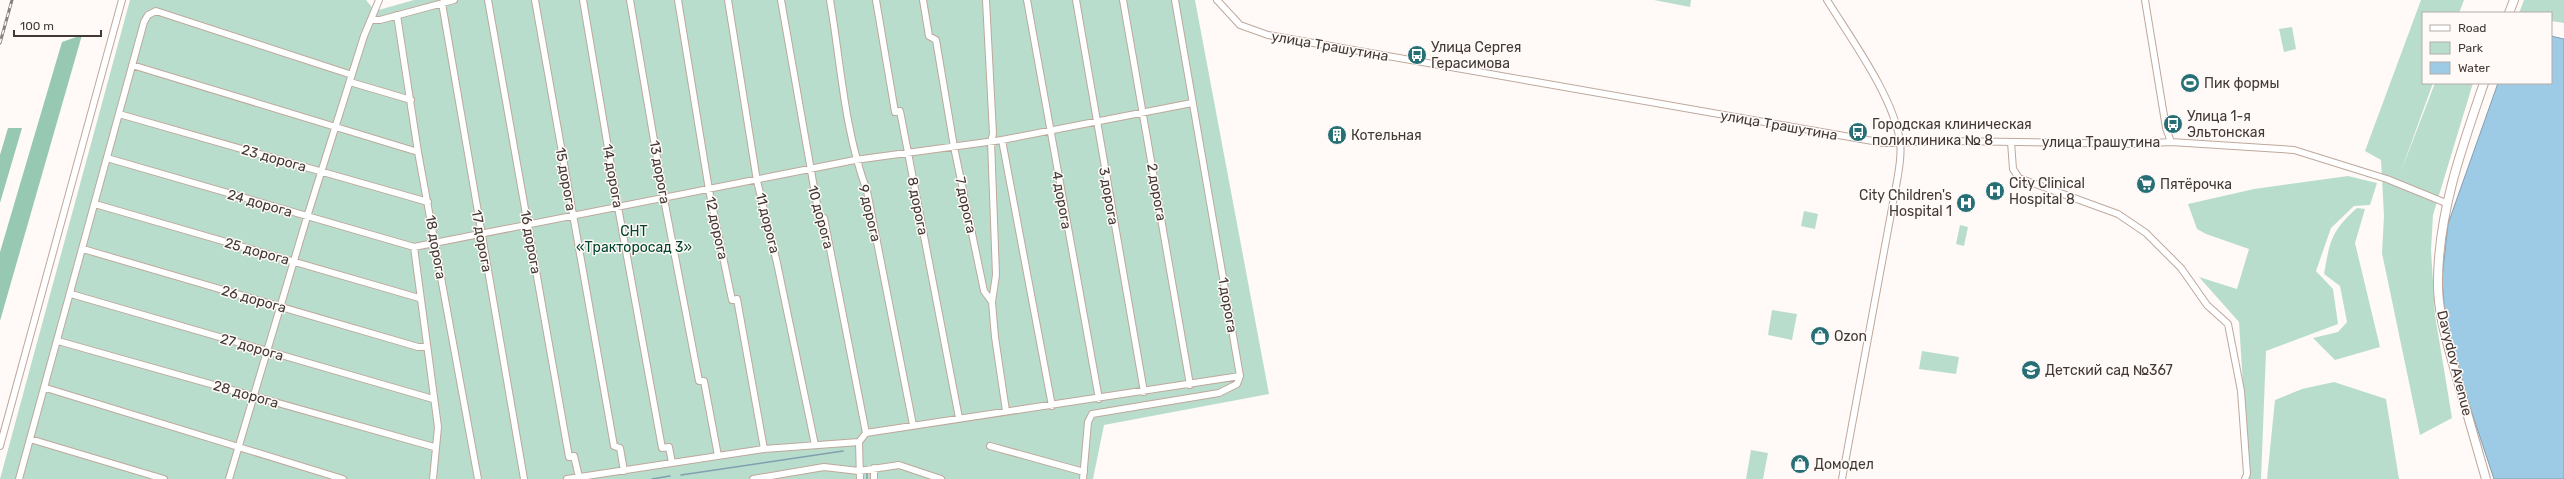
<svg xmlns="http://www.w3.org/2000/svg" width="2564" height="479" font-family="Rubik,sans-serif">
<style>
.green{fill:#b9ddcc}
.forest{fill:#97c9b2}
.water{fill:#9dcbe5;stroke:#829fb0}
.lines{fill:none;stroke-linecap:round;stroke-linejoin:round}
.stream{stroke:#829fb0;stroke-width:1.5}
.street-casing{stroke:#bea89c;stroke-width:8}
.secondary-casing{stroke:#bea89c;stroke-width:10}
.street{stroke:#fff;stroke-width:6}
.secondary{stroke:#fff;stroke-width:8}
.rail-casing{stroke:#87807b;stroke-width:3}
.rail{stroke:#fffaf7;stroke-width:1.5;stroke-dasharray:4.5;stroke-linecap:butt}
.labels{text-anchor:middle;stroke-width:3;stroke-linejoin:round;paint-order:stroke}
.street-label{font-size:14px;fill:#423934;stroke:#fffaf7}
.poi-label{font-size:14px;fill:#423934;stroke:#fffaf7;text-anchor:start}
.park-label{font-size:14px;fill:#00442f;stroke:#fffaf7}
</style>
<rect width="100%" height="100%" fill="#fffaf7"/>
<!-- green -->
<path class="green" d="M 130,0 L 366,0 L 375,11 L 414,0 L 1195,0 L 1269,394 L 1104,425 L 1093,479 L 0,479 Z
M 1654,0 L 1691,0 L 1690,7 Z
M 2421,0 L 2464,0 L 2459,13 L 2423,13 L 2423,83 L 2433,83 L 2400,174 L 2435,83 L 2473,83 L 2433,215 L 2431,250 L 2435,315 L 2452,418 L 2420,435 L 2382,253 L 2384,216 L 2381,160 L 2365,151 Z
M 2524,0 L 2564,0 L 2564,23 L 2551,21 L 2551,13 L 2519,13 Z
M 2292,27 L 2296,49 L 2284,52 L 2279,29 Z
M 2348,176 L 2377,183 L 2370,205 L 2354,206 L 2331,228 L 2316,271 L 2333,289 L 2338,324 L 2266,351 L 2261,479 L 2249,479 L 2239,322 L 2199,277 L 2237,289 L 2249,249 L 2206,234 L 2197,229 L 2188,204 L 2254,189 Z
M 2357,208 L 2365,209 L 2355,243 L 2380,347 L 2335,360 L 2313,338 L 2338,332 L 2347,322 L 2340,286 L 2324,274 C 2330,241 2331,231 2357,208 Z
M 1804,211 L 1818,214 L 1815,229 L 1801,226 Z
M 1960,225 L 1968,227 L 1964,246 L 1956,244 Z
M 1772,310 L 1797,314 L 1792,340 L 1768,335 Z
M 1922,351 L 1959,357 L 1956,374 L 1919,369 Z
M 2334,382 L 2386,399 L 2399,479 L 2267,479 L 2275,400 L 2302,389 Z
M 1751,450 L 1768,453 L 1763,479 L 1746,479 Z"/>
<!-- forest -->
<path class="forest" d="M 82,35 L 0,321 L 0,252 L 62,42 Z
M 8,128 L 22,128 L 0,203 L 0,155 Z"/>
<!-- water -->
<path class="water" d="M 2551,36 L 2564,39 L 2564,479 L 2494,479 L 2468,401 L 2445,318 L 2442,279 L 2448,224 L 2498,83 L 2551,83 Z"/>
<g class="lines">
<!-- stream -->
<path class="stream" d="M 681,475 L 843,451
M 652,479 L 670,476
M 867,479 L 867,474"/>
<defs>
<path id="street" d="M 488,0 L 569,457 L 574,456 L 579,477
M 535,0 L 614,446 L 620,448 L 624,471
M 583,0 L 618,207 L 662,448 L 669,447 L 672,463
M 630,0 L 664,199 L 699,381 L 704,381 L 718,456
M 678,0 L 709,190 L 732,300 L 737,299 L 764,449
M 728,0 L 757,181 L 777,263 L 815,445
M 781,0 L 819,216 L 824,218 L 866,433
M 830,0 C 841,64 844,130 867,191 L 913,425
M 876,0 L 895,112 L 900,111 L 959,418
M 923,0 L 929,36 L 936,40 L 954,147 L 984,291 L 992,302 L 995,337 L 1006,411
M 986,0 L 993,134 L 991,141 L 996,275 L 992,302
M 1027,0 L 1099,399
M 1076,0 L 1144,392
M 1123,0 L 1190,385
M 1217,0 L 1240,25 L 1268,35 L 1884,143 L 1949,141 L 2135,144 L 2171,142 L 2294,150 L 2387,179 L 2446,203
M 1827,0 C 1851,39 1894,97 1900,142 C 1902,155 1899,169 1897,181 L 1842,479
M 2145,0 L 2166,128 L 2171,142
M 442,3 L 524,479
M 397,15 L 418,152 L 478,479
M 372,20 L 380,20 L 454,0
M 132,65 L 418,152
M 350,82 L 411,100
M 119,114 L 428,202
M 1002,140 L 1052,406
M 2011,142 L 2013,169 L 2019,178 L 2118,214 L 2146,233 L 2181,268 L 2207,305 L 2228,324 L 2241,391 L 2247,474 L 2245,479
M 107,158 L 414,247 L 855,160 L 1002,140 L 1192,103
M 95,204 L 419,298
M 414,247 L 438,427 L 433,479
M 83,249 L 418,347 L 426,347
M 71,294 L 433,399
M 58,341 L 434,447
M 46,388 L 343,479
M 30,439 L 164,479
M 859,442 L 860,479
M 0,446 L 122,0
M 990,446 L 1084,472
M 19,479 L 144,22 L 148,15 L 156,11 L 352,75
M 229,479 L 307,217 L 364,36 L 379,0
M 567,479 L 764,449 L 859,442 L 866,433 L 1240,376 L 1175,0
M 753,479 L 824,467 L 859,471 L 899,465 L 941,479
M 874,479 L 874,468
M 1083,479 L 1088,422 L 1092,414 L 1219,393 L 1237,384 L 1240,376"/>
<path id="secondary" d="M 2509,13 L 2514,0
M 2484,83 C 2462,147 2439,211 2438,279 C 2437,310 2447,342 2455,371 C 2465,407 2476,443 2486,479"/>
</defs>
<!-- street casing -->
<use href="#street" class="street-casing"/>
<!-- secondary casing -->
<use href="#secondary" class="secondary-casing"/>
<!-- street -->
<use href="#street" class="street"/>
<!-- secondary -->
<use href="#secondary" class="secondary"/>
<defs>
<path id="rail" d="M 0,43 L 12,0"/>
</defs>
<!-- rail casing -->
<use href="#rail" class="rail-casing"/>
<!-- rail -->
<use href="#rail" class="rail"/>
</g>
<!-- icons -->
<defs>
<symbol id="bus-disc" viewBox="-11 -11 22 22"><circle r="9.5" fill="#256f75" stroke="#fffaf7"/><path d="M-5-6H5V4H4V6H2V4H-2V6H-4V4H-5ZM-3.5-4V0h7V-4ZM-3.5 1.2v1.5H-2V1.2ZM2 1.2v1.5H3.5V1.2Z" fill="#fff"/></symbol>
<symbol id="stadium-disc" viewBox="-11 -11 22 22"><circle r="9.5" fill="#256f75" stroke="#fffaf7"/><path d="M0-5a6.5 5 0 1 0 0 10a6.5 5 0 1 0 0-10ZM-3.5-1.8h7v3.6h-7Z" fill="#fff"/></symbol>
<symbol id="building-disc" viewBox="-11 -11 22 22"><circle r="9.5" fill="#256f75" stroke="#fffaf7"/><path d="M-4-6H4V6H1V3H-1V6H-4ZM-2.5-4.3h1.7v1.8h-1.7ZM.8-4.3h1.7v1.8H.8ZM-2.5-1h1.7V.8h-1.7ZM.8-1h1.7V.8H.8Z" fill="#fff"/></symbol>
<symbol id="supermarket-disc" viewBox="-11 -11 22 22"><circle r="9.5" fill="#256f75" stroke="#fffaf7"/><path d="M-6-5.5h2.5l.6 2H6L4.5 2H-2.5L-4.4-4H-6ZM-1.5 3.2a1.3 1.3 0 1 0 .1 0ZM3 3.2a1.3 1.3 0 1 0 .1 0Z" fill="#fff"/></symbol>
<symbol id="hospital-disc" viewBox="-11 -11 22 22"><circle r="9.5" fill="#256f75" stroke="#fffaf7"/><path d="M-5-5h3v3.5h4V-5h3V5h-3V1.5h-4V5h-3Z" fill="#fff"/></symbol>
<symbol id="shop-disc" viewBox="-11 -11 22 22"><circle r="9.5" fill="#256f75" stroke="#fffaf7"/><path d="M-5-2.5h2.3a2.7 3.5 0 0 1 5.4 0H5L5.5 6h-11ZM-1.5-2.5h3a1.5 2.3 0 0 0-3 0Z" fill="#fff"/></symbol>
<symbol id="school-disc" viewBox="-11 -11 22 22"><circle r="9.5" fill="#256f75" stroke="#fffaf7"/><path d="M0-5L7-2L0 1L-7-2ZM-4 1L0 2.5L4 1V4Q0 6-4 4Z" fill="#fff"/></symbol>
</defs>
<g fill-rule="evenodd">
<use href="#bus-disc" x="1406" y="44" width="22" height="22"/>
<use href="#stadium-disc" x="2179" y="72" width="22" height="22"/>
<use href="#bus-disc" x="2162" y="113" width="22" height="22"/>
<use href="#bus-disc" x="1847" y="121" width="22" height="22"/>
<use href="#building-disc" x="1326" y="124" width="22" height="22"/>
<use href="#supermarket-disc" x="2135" y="173" width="22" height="22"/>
<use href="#hospital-disc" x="1984" y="180" width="22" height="22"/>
<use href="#hospital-disc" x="1955" y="192" width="22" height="22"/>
<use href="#shop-disc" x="1809" y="325" width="22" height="22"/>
<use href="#school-disc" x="2020" y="359" width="22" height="22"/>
<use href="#shop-disc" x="1789" y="453" width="22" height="22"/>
</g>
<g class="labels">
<!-- street labels -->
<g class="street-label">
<text transform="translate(1330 46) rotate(10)" y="5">улица Трашутина</text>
<text transform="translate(1779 125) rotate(10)" y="5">улица Трашутина</text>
<text x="2101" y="147">улица Трашутина</text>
<text transform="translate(274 158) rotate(16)" y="5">23 дорога</text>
<text transform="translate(660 172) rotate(80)" y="5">13 дорога</text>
<text transform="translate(613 176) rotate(80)" y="5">14 дорога</text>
<text transform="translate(566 179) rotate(80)" y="5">15 дорога</text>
<text transform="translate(1157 192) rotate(80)" y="5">2 дорога</text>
<text transform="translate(1109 196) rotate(80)" y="5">3 дорога</text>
<text transform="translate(1062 200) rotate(80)" y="5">4 дорога</text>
<text transform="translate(260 203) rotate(16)" y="5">24 дорога</text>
<text transform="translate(966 205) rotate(78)" y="5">7 дорога</text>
<text transform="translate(918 206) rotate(79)" y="5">8 дорога</text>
<text transform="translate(870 213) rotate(77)" y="5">9 дорога</text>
<text transform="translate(821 217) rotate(75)" y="5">10 дорога</text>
<text transform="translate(768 223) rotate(76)" y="5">11 дорога</text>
<text transform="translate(717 228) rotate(78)" y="5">12 дорога</text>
<text transform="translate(482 241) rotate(80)" y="5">17 дорога</text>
<text transform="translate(531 242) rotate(80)" y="5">16 дорога</text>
<text transform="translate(436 247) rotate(80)" y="5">18 дорога</text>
<text transform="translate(257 251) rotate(16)" y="5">25 дорога</text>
<text transform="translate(254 299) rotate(16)" y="5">26 дорога</text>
<text transform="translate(1228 305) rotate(80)" y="5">1 дорога</text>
<text transform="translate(252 347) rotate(16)" y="5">27 дорога</text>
<text transform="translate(2455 363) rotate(76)" y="5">Davydov Avenue</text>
<text transform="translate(246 394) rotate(16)" y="5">28 дорога</text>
</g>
<!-- poi labels -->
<g class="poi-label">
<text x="1431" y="52">Улица Сергея<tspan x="1431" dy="16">Герасимова</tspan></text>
<text x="2204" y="88">Пик формы</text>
<text x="2187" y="121">Улица 1-я<tspan x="2187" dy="16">Эльтонская</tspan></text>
<text x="1872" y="129">Городская клиническая<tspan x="1872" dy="16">поликлиника № 8</tspan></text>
<text x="1351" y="140">Котельная</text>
<text x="2009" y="188">City Clinical<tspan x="2009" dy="16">Hospital 8</tspan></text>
<text x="2160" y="189">Пятёрочка</text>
<text x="1952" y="200" text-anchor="end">City Children's<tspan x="1952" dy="16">Hospital 1</tspan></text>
<text x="1834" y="341">Ozon</text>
<text x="2045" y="375">Детский сад №367</text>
<text x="1814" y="469">Домодел</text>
</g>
<!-- park labels -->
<g class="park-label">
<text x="634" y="236">СНТ<tspan x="634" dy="16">«Тракторосад 3»</tspan></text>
</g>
</g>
<!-- legend -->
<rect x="2422" y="12" width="130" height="72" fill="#fffaf7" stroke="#b3ada9"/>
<rect x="2430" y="25" width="20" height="6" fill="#ffffff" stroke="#b3ada9"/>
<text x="2458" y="32" font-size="12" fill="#423934">Road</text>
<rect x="2430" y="42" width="20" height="12" fill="#b9ddcc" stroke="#b3ada9"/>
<text x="2458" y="52" font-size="12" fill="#423934">Park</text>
<rect x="2430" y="62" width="20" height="12" fill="#9dcbe5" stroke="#b3ada9"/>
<text x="2458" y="72" font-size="12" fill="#423934">Water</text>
<!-- scale -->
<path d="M14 30v6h87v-6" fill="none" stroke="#423934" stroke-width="2"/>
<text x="20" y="30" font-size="12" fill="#423934" stroke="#fffaf7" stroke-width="3" paint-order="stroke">100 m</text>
</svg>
